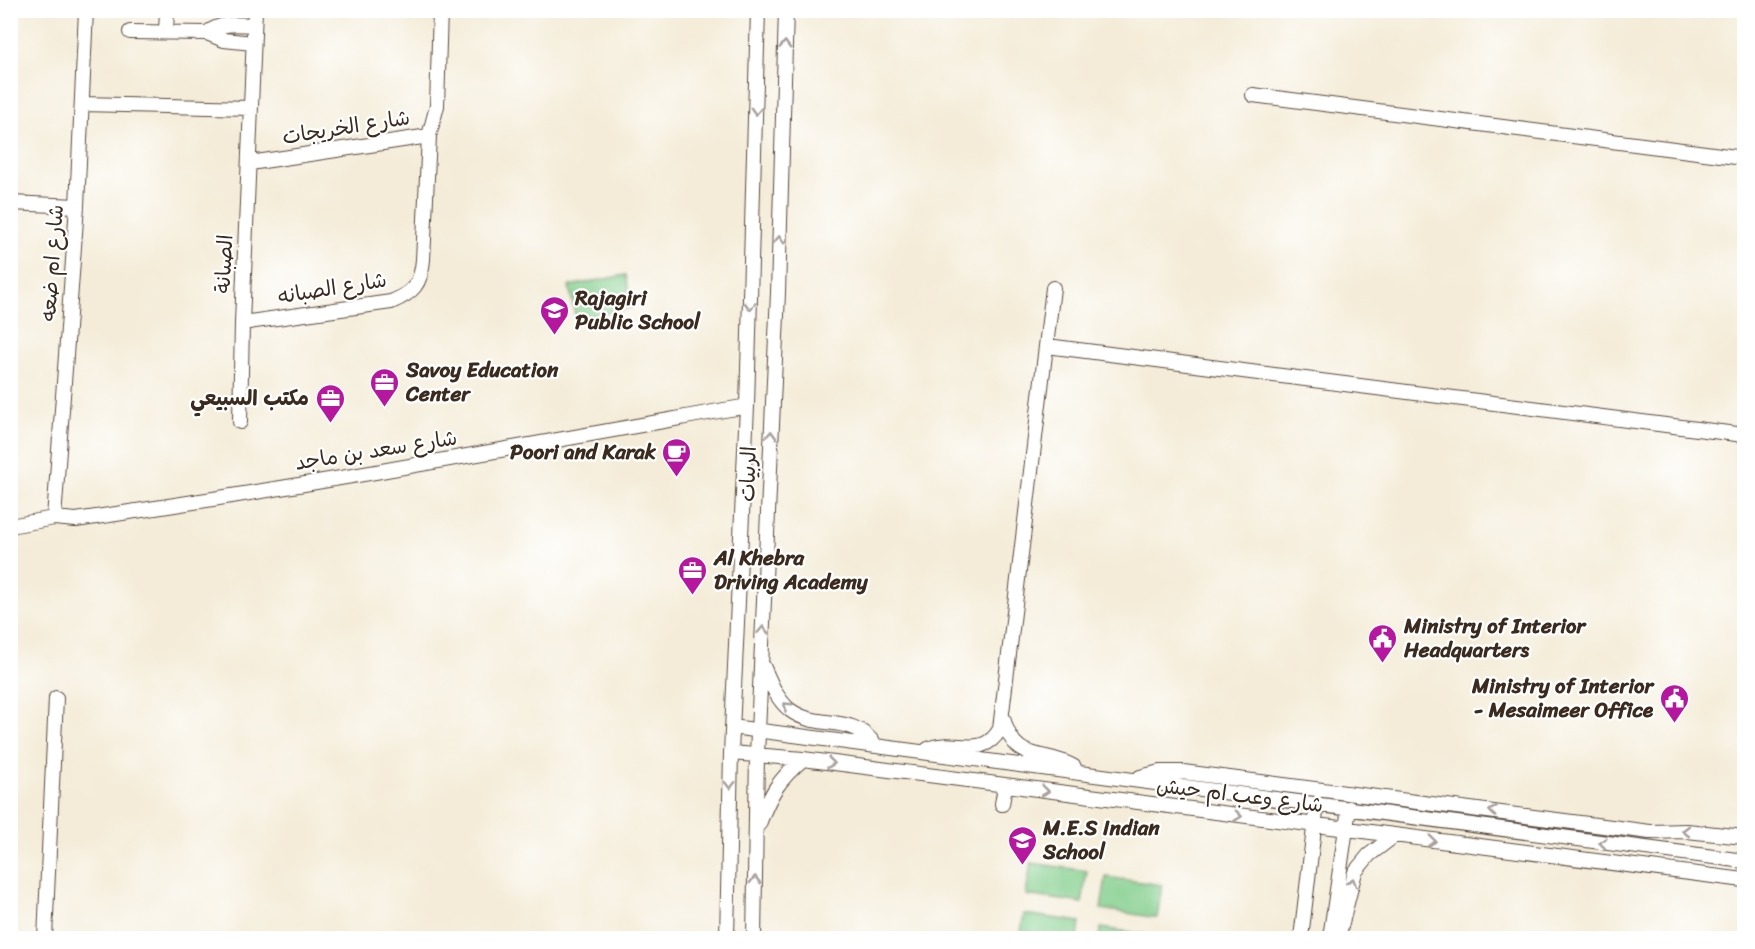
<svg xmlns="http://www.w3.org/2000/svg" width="1755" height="949" font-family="Sriracha,'Playpen Sans Arabic',sans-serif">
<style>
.green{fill:#83ce8c;stroke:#5f7c55;stroke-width:1.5}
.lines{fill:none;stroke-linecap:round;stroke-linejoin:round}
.minor-casing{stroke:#57473a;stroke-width:16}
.minor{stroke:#fff;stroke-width:14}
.oneway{stroke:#a79f9a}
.labels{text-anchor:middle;stroke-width:4.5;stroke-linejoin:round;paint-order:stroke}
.street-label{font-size:21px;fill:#3b2a1e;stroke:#fff}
.poi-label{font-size:21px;font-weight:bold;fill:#3b2a1e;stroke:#fff;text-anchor:start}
</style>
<rect width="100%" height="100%" fill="#fff"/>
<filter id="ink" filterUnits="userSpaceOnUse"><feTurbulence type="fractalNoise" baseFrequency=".0167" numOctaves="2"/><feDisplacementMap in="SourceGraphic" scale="12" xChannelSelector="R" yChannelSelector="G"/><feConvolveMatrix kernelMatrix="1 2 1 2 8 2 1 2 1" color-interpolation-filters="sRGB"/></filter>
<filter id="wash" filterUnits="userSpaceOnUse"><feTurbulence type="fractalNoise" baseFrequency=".008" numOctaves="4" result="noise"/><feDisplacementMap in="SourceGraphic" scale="24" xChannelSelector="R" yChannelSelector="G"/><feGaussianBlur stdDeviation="1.35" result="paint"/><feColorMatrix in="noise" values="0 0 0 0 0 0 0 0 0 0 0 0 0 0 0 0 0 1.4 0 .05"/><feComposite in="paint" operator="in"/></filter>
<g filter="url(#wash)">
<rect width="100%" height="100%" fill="#f4ecd8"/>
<!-- green -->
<path class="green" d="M 626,275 L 632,308 L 576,319 L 569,286 Z
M 1031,863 L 1087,871 L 1082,903 L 1026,895 Z
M 1106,877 L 1162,885 L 1157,918 L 1101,909 Z
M 1024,914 L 1080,922 L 1078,938 L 1020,938 Z
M 1101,928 L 1157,936 L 1156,938 L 1099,938 Z"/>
</g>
<g filter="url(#ink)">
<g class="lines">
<defs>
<path id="minor" d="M 130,32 L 207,33 L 224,40 L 253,43
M 166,32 L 167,10
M 207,33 C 222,22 236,24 254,25
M 1253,95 L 1744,158
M 82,104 L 251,108
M 250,163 L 429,136
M 10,203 L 77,206
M 242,323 L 391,302 C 413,293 421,284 423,260 L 429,136 L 437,106 L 440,10
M 1047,346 L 1744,435
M 240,422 L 242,323 L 255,10
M 54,518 L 77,206 L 86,10
M 10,526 L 54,518 L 76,520 C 301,487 524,446 747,406
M 763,666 C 770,681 776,699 790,710 C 818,731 852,712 875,745
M 1003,718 C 1016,766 1041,748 1074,767
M 732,727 L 1744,861
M 928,749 C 954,737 982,761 1000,729 L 1053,288
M 731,753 L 803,759 L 1744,880
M 1140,777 L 1160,772 L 1183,772 L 1650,832 L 1687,831 L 1744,837
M 1002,804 L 1005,786
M 759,824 C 770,794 779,779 803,759
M 45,938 L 56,698
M 727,938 L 731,753 L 747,406 L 758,10
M 754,938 L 757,754 L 778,293 L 786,10
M 1301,938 L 1317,803
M 1330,938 L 1349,808
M 1338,938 L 1355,872 L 1369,855 L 1394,836"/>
</defs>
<!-- minor casing -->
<use href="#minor" class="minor-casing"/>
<!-- minor -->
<use href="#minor" class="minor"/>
</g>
<!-- one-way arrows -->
<defs><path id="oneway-chevron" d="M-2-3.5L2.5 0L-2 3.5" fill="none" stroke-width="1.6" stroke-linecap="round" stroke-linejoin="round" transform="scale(1.5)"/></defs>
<g class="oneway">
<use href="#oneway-chevron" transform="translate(785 45) rotate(-88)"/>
<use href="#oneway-chevron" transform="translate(756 111) rotate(92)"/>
<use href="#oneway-chevron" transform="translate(779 240) rotate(-88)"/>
<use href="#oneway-chevron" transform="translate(750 306) rotate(92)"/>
<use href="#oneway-chevron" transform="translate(771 435) rotate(-88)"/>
<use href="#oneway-chevron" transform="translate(763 630) rotate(-88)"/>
<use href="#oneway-chevron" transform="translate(787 706) rotate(-137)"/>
<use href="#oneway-chevron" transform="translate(831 763) rotate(7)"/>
<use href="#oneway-chevron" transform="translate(730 785) rotate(91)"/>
<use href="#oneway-chevron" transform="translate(1045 791) rotate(7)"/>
<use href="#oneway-chevron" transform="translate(1493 811) rotate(-173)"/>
<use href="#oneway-chevron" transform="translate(1238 816) rotate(7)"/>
<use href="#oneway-chevron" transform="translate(1686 831) rotate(-180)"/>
<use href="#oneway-chevron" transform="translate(1432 841) rotate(7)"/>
<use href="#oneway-chevron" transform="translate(1603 843) rotate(-173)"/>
<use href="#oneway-chevron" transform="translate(755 880) rotate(-89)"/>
<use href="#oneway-chevron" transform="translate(1352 882) rotate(-73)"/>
</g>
</g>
<!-- icons -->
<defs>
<symbol id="school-pin" viewBox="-11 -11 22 30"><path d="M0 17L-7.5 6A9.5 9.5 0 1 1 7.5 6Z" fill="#b5179e" stroke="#fff"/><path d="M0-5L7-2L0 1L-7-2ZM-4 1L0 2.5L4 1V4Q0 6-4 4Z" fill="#fff"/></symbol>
<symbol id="office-pin" viewBox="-11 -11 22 30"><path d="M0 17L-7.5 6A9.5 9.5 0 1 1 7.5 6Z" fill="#b5179e" stroke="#fff"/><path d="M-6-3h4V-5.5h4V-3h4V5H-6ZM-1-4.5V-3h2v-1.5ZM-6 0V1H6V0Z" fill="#fff"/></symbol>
<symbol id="cafe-pin" viewBox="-11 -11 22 30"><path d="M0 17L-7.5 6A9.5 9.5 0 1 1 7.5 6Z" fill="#b5179e" stroke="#fff"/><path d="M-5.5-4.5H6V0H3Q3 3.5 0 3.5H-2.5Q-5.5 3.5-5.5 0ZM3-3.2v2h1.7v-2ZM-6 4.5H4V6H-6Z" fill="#fff"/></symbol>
<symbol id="civic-pin" viewBox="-11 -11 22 30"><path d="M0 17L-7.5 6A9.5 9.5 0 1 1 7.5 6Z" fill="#b5179e" stroke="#fff"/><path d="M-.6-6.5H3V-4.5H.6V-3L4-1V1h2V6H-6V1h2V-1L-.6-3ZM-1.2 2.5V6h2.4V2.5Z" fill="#fff"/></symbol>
</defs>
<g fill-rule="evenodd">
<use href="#school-pin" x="538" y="294" width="33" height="45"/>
<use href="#office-pin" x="368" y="366" width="33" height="45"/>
<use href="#office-pin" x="314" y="382" width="33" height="45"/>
<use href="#cafe-pin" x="660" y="436" width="33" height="45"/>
<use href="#office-pin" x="676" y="554" width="33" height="45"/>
<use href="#civic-pin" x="1366" y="622" width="33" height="45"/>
<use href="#civic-pin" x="1658" y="682" width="33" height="45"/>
<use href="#school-pin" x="1006" y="824" width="33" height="45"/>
</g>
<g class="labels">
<!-- street labels -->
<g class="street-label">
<text transform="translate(346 127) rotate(-9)" y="7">شارع الخريجات</text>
<text transform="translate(52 263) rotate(-86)" y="7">شارع ام ضعه</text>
<text transform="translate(224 264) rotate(-87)" y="7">الصبانة</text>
<text transform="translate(332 288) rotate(-9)" y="7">شارع الصبانه</text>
<text transform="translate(376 450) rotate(-9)" y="7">شارع سعد بن ماجد</text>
<text transform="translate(748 474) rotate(-88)" y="7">الربيات</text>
<text transform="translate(1240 795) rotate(7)" y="7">شارع وعب ام حيش</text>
</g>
<!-- poi labels -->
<g class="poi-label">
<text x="575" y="305">Rajagiri<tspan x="575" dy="24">Public School</tspan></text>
<text x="406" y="377">Savoy Education<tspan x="406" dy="24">Center</tspan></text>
<text x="309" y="405" text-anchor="end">مكتب السبيعي</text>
<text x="656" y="459" text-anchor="end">Poori and Karak</text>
<text x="714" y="565">Al Khebra<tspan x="714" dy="24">Driving Academy</tspan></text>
<text x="1404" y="633">Ministry of Interior<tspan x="1404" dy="24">Headquarters</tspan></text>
<text x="1653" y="693" text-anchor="end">Ministry of Interior<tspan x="1653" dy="24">- Mesaimeer Office</tspan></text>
<text x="1043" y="835">M.E.S Indian<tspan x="1043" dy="24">School</tspan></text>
</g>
</g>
<!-- margin -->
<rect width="1755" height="949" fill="none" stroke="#fff" stroke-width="36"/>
</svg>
